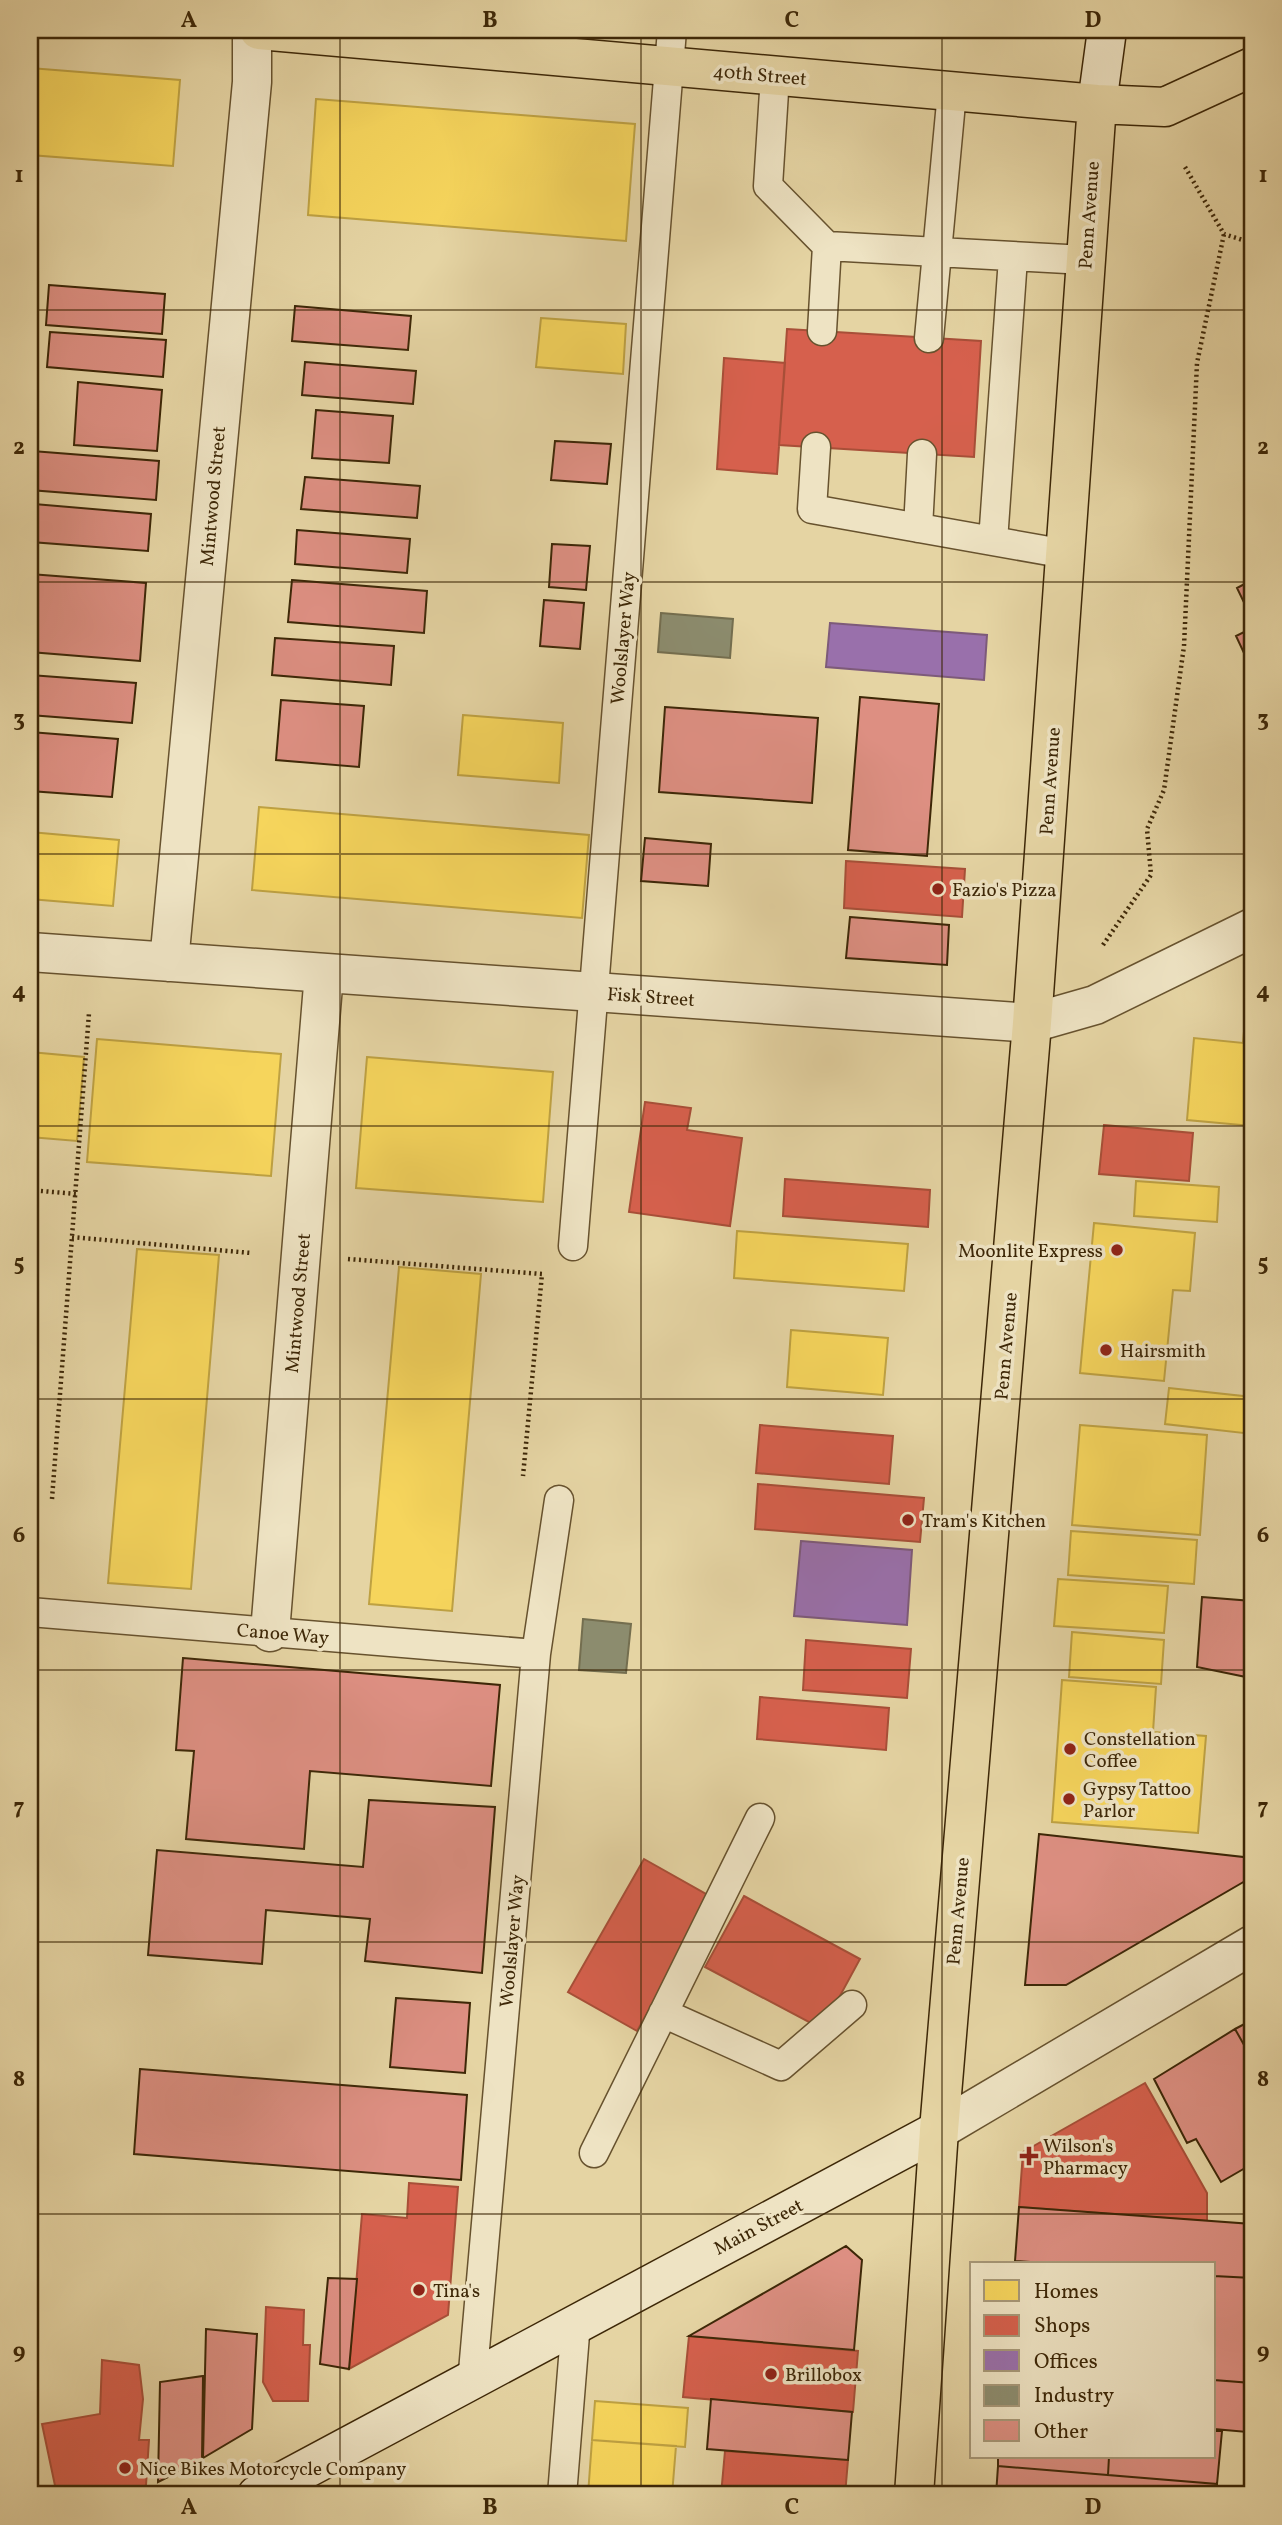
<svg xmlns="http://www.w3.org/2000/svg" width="1282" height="2525" font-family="Vollkorn,serif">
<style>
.homes{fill:#f6d55c;stroke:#bea142;stroke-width:2}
.shops{fill:#d6604d;stroke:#a84f38;stroke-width:2}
.offices{fill:#9970ab;stroke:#7d5a7a;stroke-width:2}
.industry{fill:#8c8c6e;stroke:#746e4f;stroke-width:2}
.building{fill:#dd8f82;stroke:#3d2707;stroke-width:2}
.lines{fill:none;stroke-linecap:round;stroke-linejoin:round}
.service-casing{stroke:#67522e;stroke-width:31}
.minor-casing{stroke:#67522e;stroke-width:41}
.tertiary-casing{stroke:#67522e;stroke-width:41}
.secondary-casing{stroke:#3d2707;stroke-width:41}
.primary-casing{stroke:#3d2707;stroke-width:41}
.path{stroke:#3d2707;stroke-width:4.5;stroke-dasharray:2 3.5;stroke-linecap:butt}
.service{stroke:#eee3c3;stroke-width:28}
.minor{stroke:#eee3c3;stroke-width:38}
.tertiary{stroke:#eee3c3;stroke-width:38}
.secondary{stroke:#eee3c3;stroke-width:38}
.primary{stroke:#e5d4a3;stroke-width:38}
.grid{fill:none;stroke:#3d2707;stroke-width:2;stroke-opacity:0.55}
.poi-dot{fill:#8f2418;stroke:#eee3c3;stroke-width:2.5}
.labels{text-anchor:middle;stroke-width:7;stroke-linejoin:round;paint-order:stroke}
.street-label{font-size:19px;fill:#3d2707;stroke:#eee3c3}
.poi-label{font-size:19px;fill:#3d2707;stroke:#eee3c3;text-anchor:start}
.neatline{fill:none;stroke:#3d2707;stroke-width:2.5}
.grid-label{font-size:23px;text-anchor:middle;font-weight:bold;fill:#3d2707}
</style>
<rect width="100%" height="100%" fill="#e5d4a3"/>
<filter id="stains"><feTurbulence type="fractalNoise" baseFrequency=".00286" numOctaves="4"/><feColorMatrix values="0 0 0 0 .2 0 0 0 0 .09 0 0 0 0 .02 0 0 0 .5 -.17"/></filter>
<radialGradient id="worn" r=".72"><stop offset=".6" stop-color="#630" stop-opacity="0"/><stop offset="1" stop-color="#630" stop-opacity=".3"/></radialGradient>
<!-- homes -->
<path class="homes" d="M 30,68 L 180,80 L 173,166 L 30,155 Z
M 316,99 L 635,124 L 626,241 L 308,215 Z
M 541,318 L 626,324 L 623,374 L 536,367 Z
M 463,715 L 563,723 L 559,783 L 458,775 Z
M 259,807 L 589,835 L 582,918 L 252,890 Z
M 30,832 L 119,840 L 113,906 L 30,899 Z
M 1246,1008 L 1252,1009 L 1252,1126 L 1187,1120 L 1194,1038 L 1243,1043 Z
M 97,1039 L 281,1054 L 271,1176 L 87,1162 Z
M 30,1052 L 84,1057 L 77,1141 L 30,1137 Z
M 367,1057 L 553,1072 L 543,1202 L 356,1188 Z
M 1136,1181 L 1219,1187 L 1217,1222 L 1134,1216 Z
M 1094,1223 L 1195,1233 L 1190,1291 L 1173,1290 L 1164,1381 L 1080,1373 Z
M 737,1231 L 908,1244 L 904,1291 L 734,1278 Z
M 137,1249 L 219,1255 L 191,1589 L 108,1583 Z
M 399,1267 L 481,1274 L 452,1611 L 369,1604 Z
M 791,1330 L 888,1338 L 883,1395 L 787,1387 Z
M 1169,1388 L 1252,1397 L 1252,1434 L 1165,1424 Z
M 1080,1425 L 1207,1435 L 1200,1535 L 1072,1525 Z
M 1071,1531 L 1197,1540 L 1194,1584 L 1068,1575 Z
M 1058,1579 L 1168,1586 L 1164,1633 L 1054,1626 Z
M 1072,1632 L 1164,1640 L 1161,1684 L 1069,1677 Z
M 1062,1680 L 1156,1687 L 1153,1732 L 1206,1736 L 1198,1833 L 1052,1822 Z
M 595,2401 L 688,2408 L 685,2447 L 592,2440 Z
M 592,2440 L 676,2446 L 672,2495 L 588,2495 Z"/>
<!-- shops -->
<path class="shops" d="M 787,329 L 981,341 L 974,457 L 779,445 Z
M 724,358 L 785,363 L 777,474 L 717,469 Z
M 846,861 L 965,869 L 962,917 L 844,908 Z
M 645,1102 L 691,1108 L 687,1130 L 742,1138 L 730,1226 L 629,1212 Z
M 1104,1125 L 1193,1133 L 1189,1181 L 1099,1174 Z
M 785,1179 L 930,1190 L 928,1227 L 783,1216 Z
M 760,1425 L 893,1436 L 889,1484 L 756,1473 Z
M 758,1484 L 924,1498 L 920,1542 L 755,1529 Z
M 806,1640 L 911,1649 L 907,1698 L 803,1690 Z
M 760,1697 L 889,1708 L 886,1750 L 757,1739 Z
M 644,1859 L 713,1898 L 637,2031 L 568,1992 Z
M 744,1896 L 860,1959 L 822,2029 L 705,1967 Z
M 1145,2083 L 1207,2193 L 1207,2221 L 1019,2207 L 1023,2152 Z
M 409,2183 L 458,2187 L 448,2315 L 349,2369 L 362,2214 L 407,2218 Z
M 266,2307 L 304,2310 L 303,2345 L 310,2345 L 308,2401 L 273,2401 L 263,2382 Z
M 689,2336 L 858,2351 L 853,2412 L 683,2397 Z
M 102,2360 L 139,2365 L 143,2399 L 139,2440 L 149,2440 L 146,2485 L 128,2495 L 57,2495 L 42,2424 L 100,2414 Z
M 725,2451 L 848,2460 L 845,2495 L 721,2495 Z"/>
<!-- offices -->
<path class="offices" d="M 830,623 L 987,635 L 984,680 L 826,667 Z
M 801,1541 L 912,1550 L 907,1625 L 794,1616 Z"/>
<!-- industry -->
<path class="industry" d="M 661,613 L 733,619 L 730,658 L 658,652 Z
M 583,1619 L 631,1624 L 626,1673 L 579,1670 Z"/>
<!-- building -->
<path class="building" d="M 49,285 L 165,294 L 162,334 L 46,325 Z
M 295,306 L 411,316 L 408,350 L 292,341 Z
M 50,332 L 166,340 L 163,377 L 47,367 Z
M 305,362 L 416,371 L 413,404 L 302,395 Z
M 78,382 L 162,390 L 157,451 L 74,445 Z
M 316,410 L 393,416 L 389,463 L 312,458 Z
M 555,441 L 611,444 L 607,484 L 551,480 Z
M 32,451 L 159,461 L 156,500 L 30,490 Z
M 305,477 L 420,486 L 417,518 L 301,509 Z
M 34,504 L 151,514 L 148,551 L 31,542 Z
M 297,530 L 410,539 L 407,573 L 295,564 Z
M 552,544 L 590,546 L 586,590 L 549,587 Z
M 30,574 L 146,583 L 140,661 L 30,652 Z
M 292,580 L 427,591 L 424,633 L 288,622 Z
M 1252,580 L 1252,619 L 1237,588 Z
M 544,600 L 584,603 L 580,649 L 540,646 Z
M 1252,628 L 1252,670 L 1236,636 Z
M 275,638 L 394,646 L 391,685 L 272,675 Z
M 30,675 L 136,683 L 132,723 L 30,715 Z
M 860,697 L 939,704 L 927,856 L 848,850 Z
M 281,700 L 364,706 L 359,767 L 276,760 Z
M 665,707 L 818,718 L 812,803 L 659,792 Z
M 30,732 L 118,739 L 112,797 L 30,791 Z
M 645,838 L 711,844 L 708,886 L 641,881 Z
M 850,917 L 949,925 L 947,965 L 846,958 Z
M 1202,1597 L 1252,1601 L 1252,1651 L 1246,1677 L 1197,1667 Z
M 183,1658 L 500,1685 L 491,1786 L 310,1771 L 304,1849 L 186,1839 L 194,1751 L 176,1750 Z
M 369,1800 L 495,1807 L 482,1973 L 365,1961 L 370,1919 L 266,1910 L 262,1964 L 148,1955 L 157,1850 L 363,1867 Z
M 1039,1834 L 1252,1858 L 1252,1877 L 1066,1985 L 1025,1985 Z
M 396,1998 L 470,2003 L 465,2073 L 390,2067 Z
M 1252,2020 L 1252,2059 L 1235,2029 Z
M 1235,2029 L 1252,2059 L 1252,2164 L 1221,2182 L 1196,2139 L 1187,2143 L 1154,2079 Z
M 140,2069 L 467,2095 L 461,2180 L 134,2154 Z
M 1019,2207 L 1252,2224 L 1252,2278 L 1214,2276 L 1214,2264 L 1059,2264 L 1015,2261 Z
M 846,2246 L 862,2260 L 854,2350 L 689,2336 Z
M 1214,2276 L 1252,2278 L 1251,2383 L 1214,2380 Z
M 328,2278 L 357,2279 L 349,2369 L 320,2364 Z
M 206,2329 L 257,2334 L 252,2429 L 203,2458 Z
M 203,2376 L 202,2460 L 158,2482 L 160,2382 Z
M 1214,2380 L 1251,2383 L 1247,2432 L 1214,2429 Z
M 711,2399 L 852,2412 L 848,2460 L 707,2449 Z
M 1214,2431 L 1222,2431 L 1217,2484 L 1108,2475 L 1109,2457 L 1214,2457 Z
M 998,2457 L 1109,2457 L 1108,2475 L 998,2466 Z
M 998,2466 L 1217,2484 L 1217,2495 L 996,2495 Z"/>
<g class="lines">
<defs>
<path id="service" d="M 775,76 L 768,186 L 827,246
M 822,331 L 827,246 L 1085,260
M 929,338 L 952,92
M 816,447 L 812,509 L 1066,554
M 918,528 L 922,454
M 993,541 L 1013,258
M 573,1246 L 672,30
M 30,1612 L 536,1654
M 663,2013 L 781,2066 L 852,2005
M 594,2153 L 760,1818
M 472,2383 L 536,1654 L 559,1500
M 562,2495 L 576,2322"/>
<path id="minor" d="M 30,952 L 1032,1023 L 1095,1005 L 1252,928
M 169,962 L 252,82 L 252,30
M 270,1632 L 324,973"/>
<path id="tertiary" d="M 939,2130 L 1252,1945"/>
<path id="secondary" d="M 1097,104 L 1107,30
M 257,2495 L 939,2130"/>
<path id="primary" d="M 259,30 L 1097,104 L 1165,107 L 1252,67
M 914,2495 L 939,2130 L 1032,1023 L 1097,104"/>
</defs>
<!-- service casing -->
<use href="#service" class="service-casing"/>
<!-- minor casing -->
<use href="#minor" class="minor-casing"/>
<!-- tertiary casing -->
<use href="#tertiary" class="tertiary-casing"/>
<!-- secondary casing -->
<use href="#secondary" class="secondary-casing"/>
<!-- primary casing -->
<use href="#primary" class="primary-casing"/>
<!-- path -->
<path class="path" d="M 1185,167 L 1224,234 L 1252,243
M 1103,945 L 1151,875 L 1147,829 L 1164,790 L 1184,646 L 1197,363 L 1224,234
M 30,1190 L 76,1194
M 72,1237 L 251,1253
M 348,1259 L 542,1274 L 523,1476
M 52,1499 L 89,1013"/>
<!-- service -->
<use href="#service" class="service"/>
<!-- minor -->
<use href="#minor" class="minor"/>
<!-- tertiary -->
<use href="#tertiary" class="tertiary"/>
<!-- secondary -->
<use href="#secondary" class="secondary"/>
<!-- primary -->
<use href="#primary" class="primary"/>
</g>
<!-- grid -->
<path class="grid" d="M 340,30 L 340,2495M 641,30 L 641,2495M 942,30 L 942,2495M 30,310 L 1252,310M 30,582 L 1252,582M 30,854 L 1252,854M 30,1126 L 1252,1126M 30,1399 L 1252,1399M 30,1670 L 1252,1670M 30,1942 L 1252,1942M 30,2214 L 1252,2214"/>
<!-- markers -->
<g class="poi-dot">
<circle cx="938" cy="889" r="7"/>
<circle cx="1117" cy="1250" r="7"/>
<circle cx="1106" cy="1350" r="7"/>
<circle cx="908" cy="1520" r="7"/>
<circle cx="1070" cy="1749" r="7"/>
<circle cx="1069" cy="1799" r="7"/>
<path d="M1025.5 2145.5h7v7h7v7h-7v7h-7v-7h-7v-7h7z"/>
<circle cx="419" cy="2290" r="7"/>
<circle cx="771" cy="2374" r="7"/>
<circle cx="125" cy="2468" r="7"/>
</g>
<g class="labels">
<!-- street labels -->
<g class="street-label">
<text transform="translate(760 74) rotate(5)" y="7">40th Street</text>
<text transform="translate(1088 215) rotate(-86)" y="7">Penn Avenue</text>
<text transform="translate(212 496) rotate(-85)" y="7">Mintwood Street</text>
<text transform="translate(622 638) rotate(-85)" y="7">Woolslayer Way</text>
<text transform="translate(1049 781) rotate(-86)" y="7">Penn Avenue</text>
<text transform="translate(651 996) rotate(4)" y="7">Fisk Street</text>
<text transform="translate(297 1303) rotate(-85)" y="7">Mintwood Street</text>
<text transform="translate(1005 1346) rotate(-85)" y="7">Penn Avenue</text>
<text transform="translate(283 1633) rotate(5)" y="7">Canoe Way</text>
<text transform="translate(957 1911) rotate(-85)" y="7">Penn Avenue</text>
<text transform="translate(511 1941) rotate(-85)" y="7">Woolslayer Way</text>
<text transform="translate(758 2226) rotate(-28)" y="7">Main Street</text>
</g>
<!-- poi labels -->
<g class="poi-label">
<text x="952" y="896">Fazio's Pizza</text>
<text x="1103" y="1257" text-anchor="end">Moonlite Express</text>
<text x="1120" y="1357">Hairsmith</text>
<text x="922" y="1527">Tram's Kitchen</text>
<text x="1084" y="1745">Constellation<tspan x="1084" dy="22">Coffee</tspan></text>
<text x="1083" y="1795">Gypsy Tattoo<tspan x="1083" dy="22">Parlor</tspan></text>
<text x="1043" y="2152">Wilson's<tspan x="1043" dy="22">Pharmacy</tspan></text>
<text x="433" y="2297">Tina's</text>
<text x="785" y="2381">Brillobox</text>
<text x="139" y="2475">Nice Bikes Motorcycle Company</text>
</g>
</g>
<!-- margin -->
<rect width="1282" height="2525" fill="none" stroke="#e5d4a3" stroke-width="77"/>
<!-- legend -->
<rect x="970" y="2262" width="245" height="196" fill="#eee3c3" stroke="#a79878" stroke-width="2"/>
<rect x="984" y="2280" width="35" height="21" fill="#f6d55c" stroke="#a79878" stroke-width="2"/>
<text x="1034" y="2298" font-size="21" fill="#3d2707">Homes</text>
<rect x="984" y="2315" width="35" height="21" fill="#d6604d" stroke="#a79878" stroke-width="2"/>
<text x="1034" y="2332" font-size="21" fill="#3d2707">Shops</text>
<rect x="984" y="2350" width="35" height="21" fill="#9970ab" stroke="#a79878" stroke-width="2"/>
<text x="1034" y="2368" font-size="21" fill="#3d2707">Offices</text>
<rect x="984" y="2385" width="35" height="21" fill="#8c8c6e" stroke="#a79878" stroke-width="2"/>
<text x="1034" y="2402" font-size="21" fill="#3d2707">Industry</text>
<rect x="984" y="2420" width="35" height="21" fill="#dd8f82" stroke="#a79878" stroke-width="2"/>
<text x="1034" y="2438" font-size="21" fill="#3d2707">Other</text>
<rect x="38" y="38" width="1206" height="2448" class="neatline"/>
<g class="grid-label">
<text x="189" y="27">A</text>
<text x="490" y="27">B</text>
<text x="792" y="27">C</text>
<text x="1093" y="27">D</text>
<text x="19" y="182">1</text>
<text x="1263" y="182">1</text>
<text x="19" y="454">2</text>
<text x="1263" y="454">2</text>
<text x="19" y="726">3</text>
<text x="1263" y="726">3</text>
<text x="19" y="998">4</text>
<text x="1263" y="998">4</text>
<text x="19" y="1270">5</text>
<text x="1263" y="1270">5</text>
<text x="19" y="1542">6</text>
<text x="1263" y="1542">6</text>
<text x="19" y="1814">7</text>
<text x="1263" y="1814">7</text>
<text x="19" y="2086">8</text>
<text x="1263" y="2086">8</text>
<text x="19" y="2358">9</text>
<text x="1263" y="2358">9</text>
<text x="189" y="2514">A</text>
<text x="490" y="2514">B</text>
<text x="792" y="2514">C</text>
<text x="1093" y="2514">D</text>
</g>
<rect width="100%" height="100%" filter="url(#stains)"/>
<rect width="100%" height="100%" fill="url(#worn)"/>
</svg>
